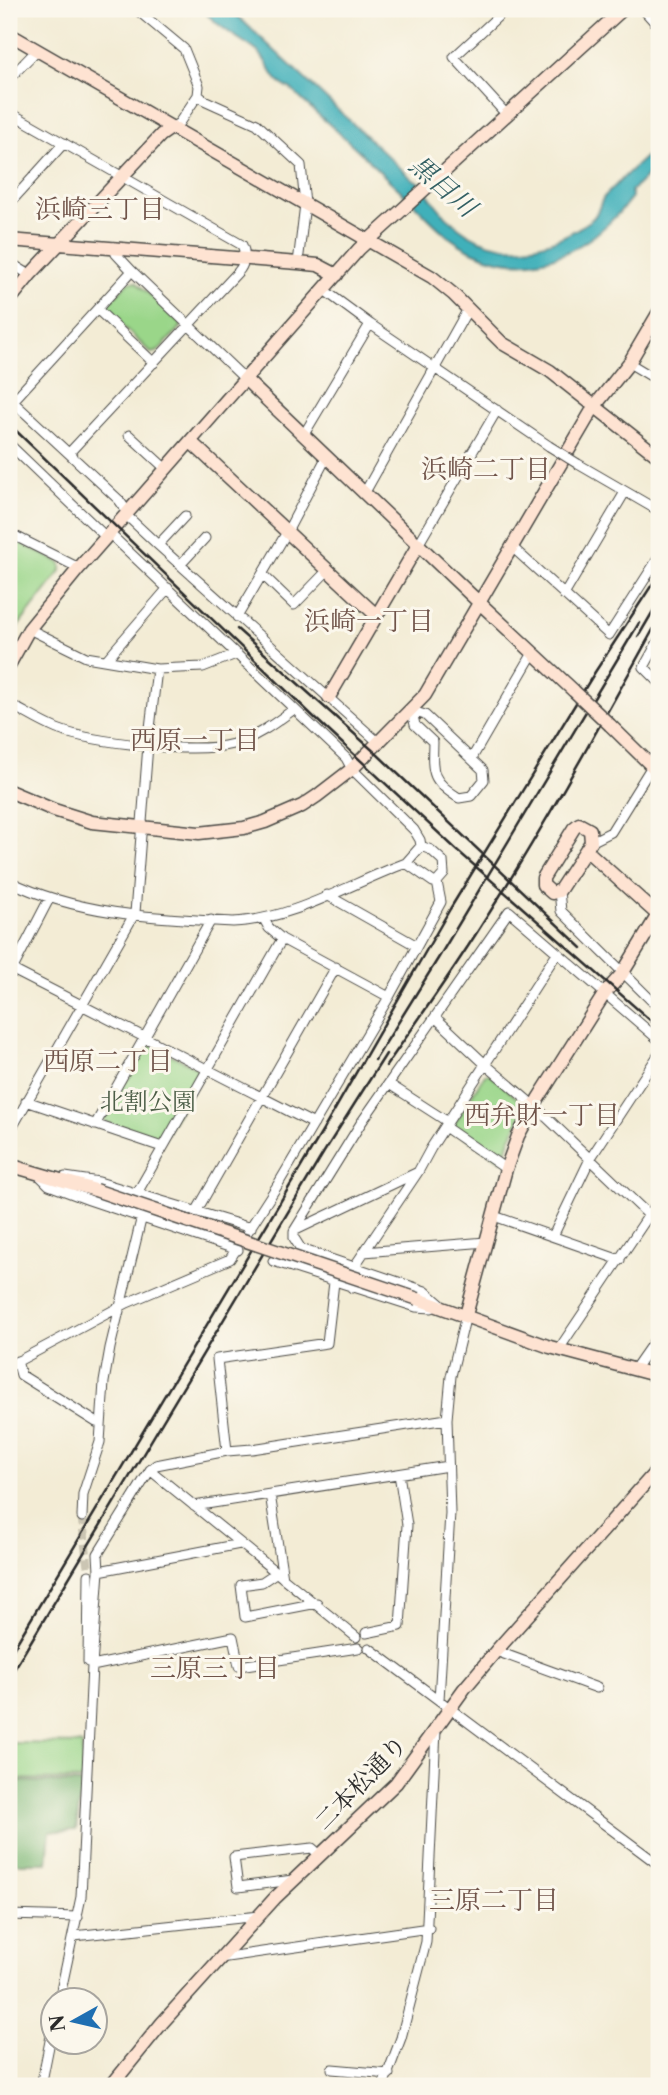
<svg xmlns="http://www.w3.org/2000/svg" width="668" height="2095" font-family="'Libre Caslon Text','Noto Serif JP',serif">
<style>
.green{fill:#9ad689;stroke:#62805a;stroke-width:2}
.forest{fill:#7bb775;stroke:#537150;stroke-width:2}
.water{fill:#40b0ba;stroke:#366e72;stroke-width:2}
.lines{fill:none;stroke-linecap:round;stroke-linejoin:round}
.street-tunnel{stroke:#cbc5b3;stroke-width:9;stroke-dasharray:9 4.5;stroke-linecap:butt}
.street-casing{stroke:#494844;stroke-width:11}
.secondary-casing{stroke:#494844;stroke-width:15}
.street{stroke:#fff;stroke-width:9}
.secondary{stroke:#fee3d2;stroke-width:12}
.rail{stroke:#2b2b2b;stroke-width:2.5}
.street-bridge-casing{stroke:#494844;stroke-width:11;stroke-linecap:butt}
.secondary-bridge-casing{stroke:#494844;stroke-width:15;stroke-linecap:butt}
.street-bridge{stroke:#fff;stroke-width:9}
.secondary-bridge{stroke:#fee3d2;stroke-width:12}
.labels{text-anchor:middle;stroke-width:6;stroke-linejoin:round;paint-order:stroke}
.park-label{font-size:24px;fill:#4c5e47;stroke:#fbf7ec}
.street-label{font-size:24px;fill:#2b2b2b;stroke:#fbf7ec}
.water-label{font-size:26px;font-style:italic;fill:#336064;stroke:#fbf7ec}
.neighbourhood-label{font-size:26px;fill:#70544a;stroke:#fbf7ec}
</style>
<rect width="100%" height="100%" fill="#fbf7ec"/>
<filter id="ink" filterUnits="userSpaceOnUse"><feTurbulence type="fractalNoise" baseFrequency=".0143" numOctaves="2"/><feDisplacementMap in="SourceGraphic" scale="14" xChannelSelector="R" yChannelSelector="G"/><feConvolveMatrix kernelMatrix="1 2 1 2 8 2 1 2 1" color-interpolation-filters="sRGB"/></filter>
<filter id="wash" filterUnits="userSpaceOnUse"><feTurbulence type="fractalNoise" baseFrequency=".00686" numOctaves="4" result="noise"/><feDisplacementMap in="SourceGraphic" scale="28" xChannelSelector="R" yChannelSelector="G"/><feGaussianBlur stdDeviation="1.57" result="paint"/><feColorMatrix in="noise" values="0 0 0 0 0 0 0 0 0 0 0 0 0 0 0 0 0 1.4 0 .05"/><feComposite in="paint" operator="in"/></filter>
<g filter="url(#wash)">
<rect width="100%" height="100%" fill="#f3ecd5"/>
<!-- green -->
<path class="green" d="M 128,282 L 136,282 L 181,323 L 181,327 L 157,352 L 151,353 L 104,308 Z
M 9,537 L 61,563 L 61,571 L 9,638 Z
M 151,1045 L 198,1068 L 199,1075 L 163,1139 L 156,1140 L 105,1122 L 104,1117 L 144,1047 Z
M 485,1074 L 490,1074 L 525,1105 L 525,1109 L 510,1139 L 504,1159 L 500,1160 L 454,1129 L 454,1124 Z
M 9,1743 L 82,1744 L 82,1780 L 9,1779 Z"/>
<!-- forest -->
<path class="forest" d="M 9,1781 L 82,1783 L 76,1830 L 50,1831 L 47,1863 L 9,1863 Z"/>
<!-- water -->
<path class="water" d="M 201,9 L 230,9 L 412,179 C 423,183 426,192 433,201 C 443,214 455,226 468,234 C 510,259 556,246 592,219 C 600,213 599,202 605,196 C 622,179 640,160 659,146 L 659,164 L 631,191 L 632,197 C 593,248 537,280 474,252 C 445,239 426,215 404,194 C 392,183 380,172 369,161 C 344,135 315,114 290,88 C 271,83 271,64 258,52 C 247,43 233,36 222,27 C 215,22 208,15 201,9 Z"/>
</g>
<g filter="url(#ink)">
<g class="lines">
<!-- street-tunnel -->
<path class="street-tunnel" d="M 82,1517 L 89,1575"/>
<defs>
<path id="street" d="M 136,9 L 184,49 L 199,86 L 198,95 L 179,123 L 171,128
M 506,9 L 454,57 L 507,115
M 643,9 L 659,27
M 9,79 L 37,50
M 198,95 L 204,100 L 257,124 L 301,165 L 305,204 L 298,263
M 9,112 L 242,245 C 247,255 244,265 238,272 L 69,453
M 9,204 L 64,143
M 114,247 L 116,254 L 132,271 L 246,380
M 9,262 L 30,275
M 324,290 L 370,324 L 549,446
M 97,309 L 154,363
M 629,363 L 659,381
M 9,398 L 119,500 L 124,507 L 127,516 L 158,545 L 378,742
M 13,401 L 132,271
M 129,435 L 166,469
M 303,436 L 370,324
M 9,444 L 106,537
M 578,464 L 659,511
M 364,494 L 468,309
M 9,533 L 79,568
M 109,533 L 346,758 L 352,769 L 414,830 L 420,840 L 421,846
M 158,545 L 185,516
M 418,545 L 497,410
M 511,546 L 609,635 L 659,557
M 180,565 L 205,538
M 263,575 L 294,605 L 328,570
M 564,595 L 625,492
M 237,617 L 287,532 L 326,458
M 29,629 L 86,657 L 157,669 L 203,667 L 236,654
M 659,640 L 644,667 L 659,682
M 106,660 L 168,588
M 9,704 C 25,712 40,722 57,729 C 93,743 197,754 233,744 C 257,737 275,723 294,709
M 412,711 L 425,715 L 483,770 L 484,780 L 471,796 L 459,798 C 431,781 432,773 433,742 L 415,725 Z
M 472,758 L 533,653
M 591,842 L 611,832 L 652,766
M 406,863 L 433,882 L 437,882
M 9,881 C 77,915 158,918 233,922 C 292,920 351,883 406,863 L 421,846 L 431,850 L 443,861 L 444,874 L 437,882
M 559,891 L 561,911 L 659,1008
M 327,895 L 417,946
M 264,919 L 269,928 L 282,939 L 389,997
M 9,968 L 314,1124
M 9,976 L 49,899
M 436,1018 L 485,1064 L 541,1112 L 659,1225
M 389,1084 L 448,1122
M 26,1101 L 162,1147
M 95,1125 L 211,920
M 445,1127 L 506,1169
M 9,1133 L 135,913 L 148,745 L 157,669
M 40,1176 L 49,1185 L 89,1200 L 238,1250
M 65,1177 L 99,1182 L 251,1228
M 137,1193 L 282,939
M 196,1212 L 336,967
M 494,1216 L 620,1260
M 296,1230 L 416,1173
M 553,1236 L 590,1159 L 659,1054
M 301,1249 L 425,1291 L 440,1304
M 364,1252 L 486,1242
M 273,1261 L 416,1307 L 432,1308
M 294,1268 L 301,1249 L 294,1238 L 294,1231 L 361,1123 L 509,911 L 659,1040
M 352,1288 L 354,1267 L 418,1172 L 431,1148 L 557,953
M 559,1349 L 659,1200
M 17,1361 L 21,1375 L 96,1422 L 101,1423
M 9,1366 L 127,1303 L 230,1259 L 277,1186 L 389,997 L 441,902 L 437,882
M 634,1370 L 659,1334
M 227,1451 L 217,1359 L 327,1343 L 334,1282
M 150,1470 L 356,1637
M 270,1494 L 283,1578
M 194,1506 L 448,1466
M 82,1517 L 83,1494 L 100,1442 L 104,1382 L 110,1348 L 142,1216
M 99,1571 L 240,1544
M 277,1572 L 262,1582 L 241,1585 L 245,1617 L 317,1603
M 366,1633 L 400,1626 L 407,1525 L 399,1474
M 369,1648 L 659,1865
M 496,1651 L 597,1688
M 88,1662 L 89,1575
M 92,1666 L 233,1637 L 239,1666 L 358,1648
M 439,1700 L 450,1513 L 447,1419 L 451,1376 L 466,1315
M 293,1880 L 238,1887 L 234,1857 L 312,1848 L 320,1855
M 9,1915 L 78,1917
M 74,1936 L 259,1916
M 220,1958 L 429,1928
M 59,2000 L 81,1897 L 92,1666 L 99,1571 L 98,1554 L 150,1470 L 156,1465 L 227,1451 L 252,1449 L 447,1419
M 332,2069 L 389,2074
M 41,2086 L 52,2031
M 383,2086 L 401,2038 L 426,1942 L 436,1730"/>
<path id="secondary" d="M 9,34 L 432,277 L 453,294 L 502,343 L 550,371 L 659,457
M 9,240 L 298,263 L 318,265 L 337,275
M 9,301 L 30,275 L 161,135 L 171,128
M 246,380 L 469,593 L 574,691
M 191,442 L 377,616
M 9,665 L 29,629 L 79,568 L 359,249 L 623,9
M 329,697 L 418,545
M 610,725 L 659,773
M 9,791 L 54,810 L 92,822 L 199,833 L 244,828 L 265,822 L 302,806 L 317,796 L 352,769 L 425,695 L 594,407 L 629,363 L 659,312
M 579,824 L 590,830 L 591,842 L 559,891 L 552,893 L 543,885 L 543,878 L 574,828 Z
M 586,850 L 659,916
M 9,1165 L 95,1190
M 418,1299 L 550,1347 L 659,1376
M 466,1315 L 506,1169 L 518,1136 L 538,1099 L 605,993 L 622,974 L 659,913
M 111,2086 L 162,2023 L 275,1898 L 396,1783 L 464,1689 L 496,1651 L 659,1468"/>
</defs>
<!-- street casing -->
<use href="#street" class="street-casing"/>
<!-- secondary casing -->
<use href="#secondary" class="secondary-casing"/>
<!-- street -->
<use href="#street" class="street"/>
<!-- secondary -->
<use href="#secondary" class="secondary"/>
<!-- rail -->
<path class="rail" d="M 9,424 L 316,719 L 458,851 L 659,1028
M 237,629 L 378,755 L 582,948
M 638,637 L 659,601
M 375,1060 L 439,957 L 639,623
M 386,1066 C 418,1020 451,974 481,926 C 543,829 598,729 654,628
M 9,1656 L 322,1132 L 450,909 L 595,672 L 659,574
M 9,1678 L 324,1152 L 386,1054"/>
<defs>
<path id="street-bridge" d="M 549,446 L 578,464"/>
<path id="secondary-bridge" d="M 574,691 L 610,725
M 95,1190 L 418,1299"/>
</defs>
<!-- street-bridge casing -->
<use href="#street-bridge" class="street-bridge-casing"/>
<!-- secondary-bridge casing -->
<use href="#secondary-bridge" class="secondary-bridge-casing"/>
<!-- street-bridge -->
<use href="#street-bridge" class="street-bridge"/>
<!-- secondary-bridge -->
<use href="#secondary-bridge" class="secondary-bridge"/>
</g>
</g>
<g class="labels">
<!-- park labels -->
<g class="park-label">
<text x="148" y="1110">北割公園</text>
</g>
<!-- street labels -->
<g class="street-label">
<text transform="translate(361 1783) rotate(-46)" y="8">二本松通り</text>
</g>
<!-- water labels -->
<g class="water-label">
<text transform="translate(443 186) rotate(41)" y="9">黒目川</text>
</g>
<!-- neighbourhood labels -->
<g class="neighbourhood-label">
<text x="100" y="218">浜崎三丁目</text>
<text x="486" y="478">浜崎二丁目</text>
<text x="369" y="630">浜崎一丁目</text>
<text x="195" y="749">西原一丁目</text>
<text x="108" y="1070">西原二丁目</text>
<text x="542" y="1124">西弁財一丁目</text>
<text x="215" y="1677">三原三丁目</text>
<text x="494" y="1909">三原二丁目</text>
</g>
</g>
<!-- margin -->
<rect width="668" height="2095" fill="none" stroke="#fbf7ec" stroke-width="35"/>
<!-- north arrow -->
<g transform="translate(74 2021) rotate(262)"><circle r="33" fill="#fbf7ec" stroke="#a8a59f" stroke-width="2"/>
<path d="M0-5L12 26L0 18L-12 26Z" fill="#1f6fb2"/>
<text y="-10" font-size="19" font-weight="bold" text-anchor="middle" fill="#2b2b2b">N</text>
</g>
</svg>
